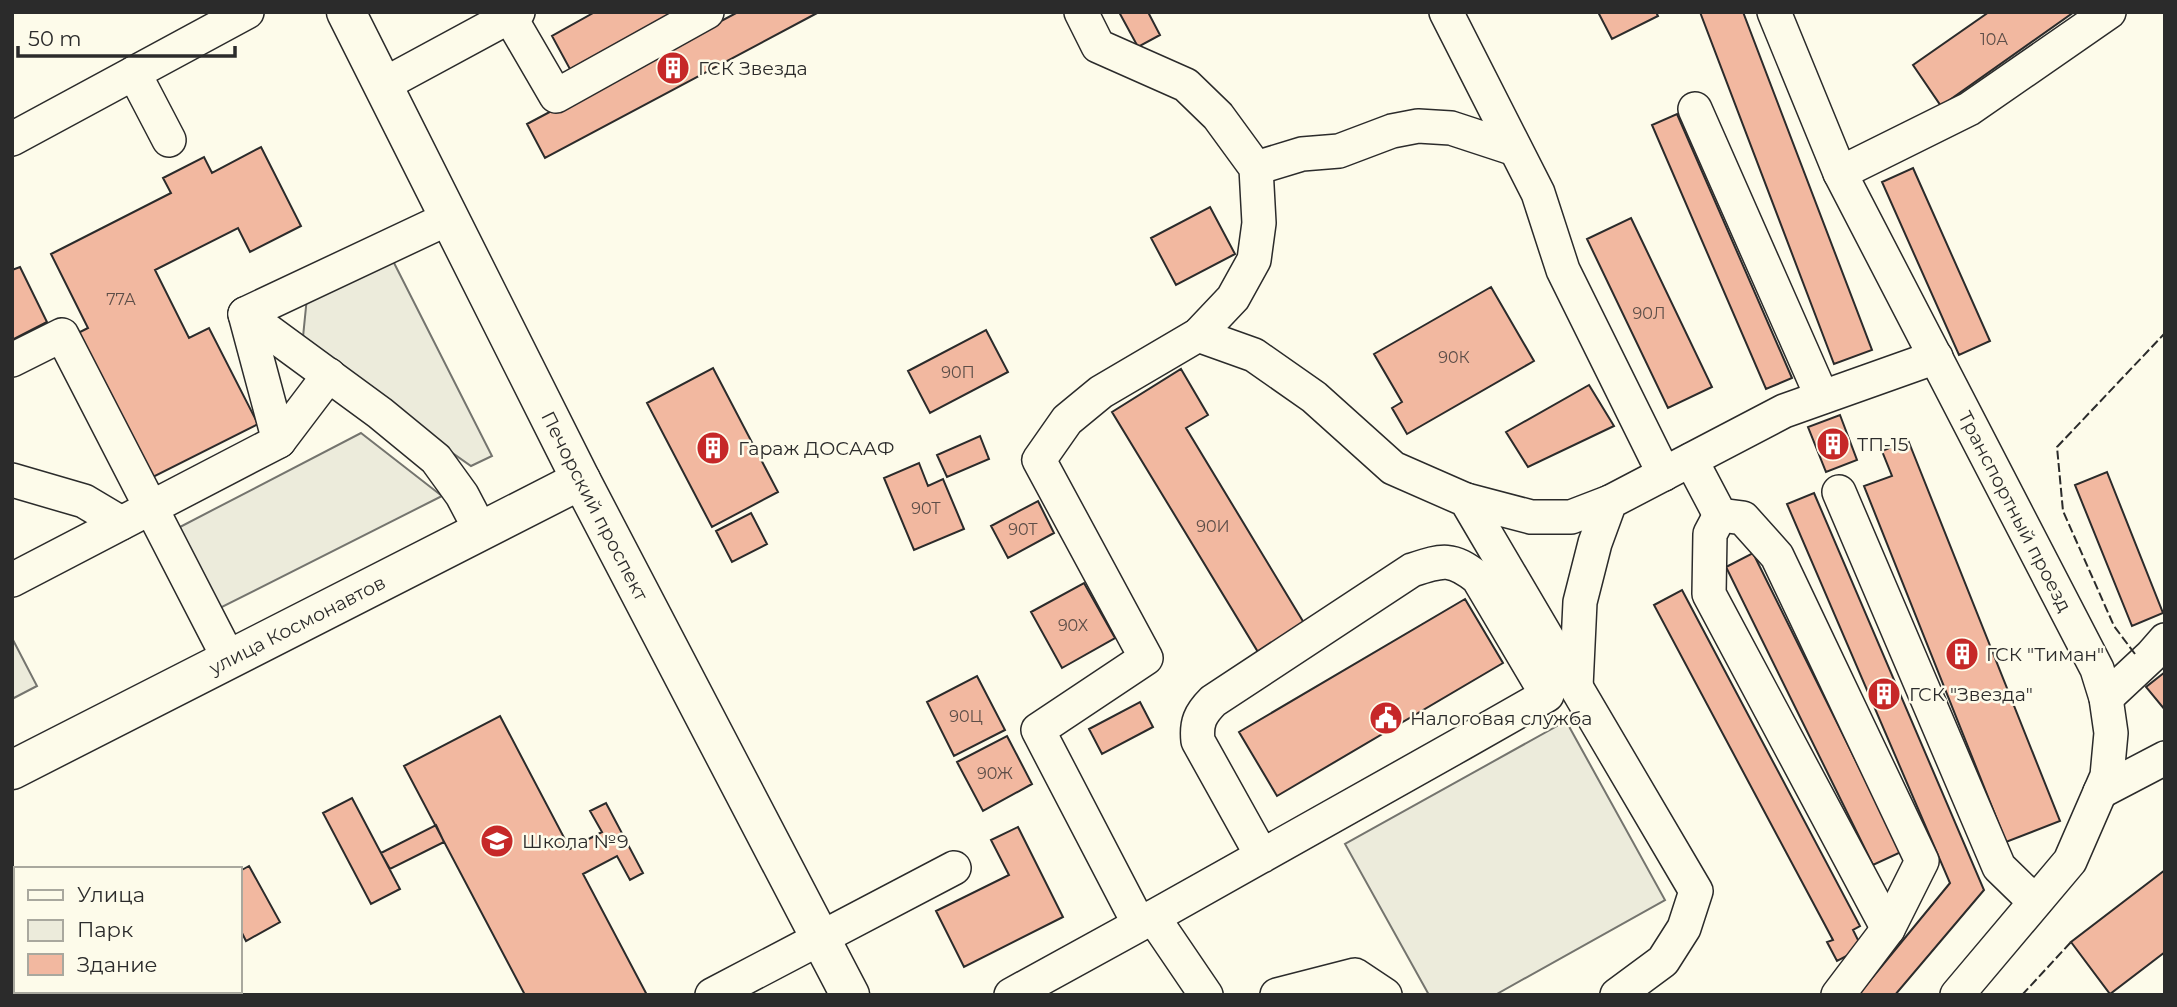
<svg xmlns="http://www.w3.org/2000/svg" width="2177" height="1007" font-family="Montserrat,sans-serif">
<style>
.green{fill:#ecebdb;stroke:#74746e;stroke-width:2}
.building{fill:#f2b8a0;stroke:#2b2b2b;stroke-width:2}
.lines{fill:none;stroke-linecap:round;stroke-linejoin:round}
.minor-casing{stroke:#2b2b2b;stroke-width:36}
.major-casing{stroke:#2b2b2b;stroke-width:41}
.minor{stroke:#fdfbea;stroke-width:33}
.major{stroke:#fdfbea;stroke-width:38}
.fence{stroke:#2b2b2b;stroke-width:2;stroke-dasharray:9 3.5;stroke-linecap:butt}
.labels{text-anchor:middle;stroke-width:5;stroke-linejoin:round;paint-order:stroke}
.number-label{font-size:16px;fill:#5d4e48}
.poi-label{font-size:19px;fill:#2b2b2b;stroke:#fdfbea;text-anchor:start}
.street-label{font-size:19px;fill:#2b2b2b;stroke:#fdfbea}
</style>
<rect width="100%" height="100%" fill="#fdfbea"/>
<!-- green -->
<path class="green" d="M 390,255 L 492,456 L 471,466 L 302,347 L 307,297 Z
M 361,433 L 442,496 L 218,609 L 178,528 Z
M 12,638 L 37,686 L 12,699 Z
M 1566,721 L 1665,900 L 1495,995 L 1429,995 L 1345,844 Z"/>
<!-- building -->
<path class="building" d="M 595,12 L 676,12 L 571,71 L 552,36 Z
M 738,12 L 819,12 L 545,158 L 527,124 Z
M 1119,12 L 1148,12 L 1160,35 L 1138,47 Z
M 1598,12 L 1656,12 L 1658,16 L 1612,39 Z
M 1700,12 L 1743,12 L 1872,350 L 1834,364 Z
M 1989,12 L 2074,12 L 1941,106 L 1913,65 Z
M 1677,114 L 1792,378 L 1766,389 L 1652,125 Z
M 261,147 L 301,226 L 250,252 L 238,228 L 155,270 L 189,338 L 209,328 L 258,424 L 151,478 L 78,333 L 88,328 L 51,254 L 171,193 L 163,178 L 204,157 L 212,173 Z
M 1913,168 L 1990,341 L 1959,355 L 1882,182 Z
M 1210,207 L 1235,254 L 1176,285 L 1151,238 Z
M 1631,218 L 1712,387 L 1668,408 L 1587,239 Z
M 20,267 L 47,322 L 12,340 L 12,270 Z
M 1491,287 L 1534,361 L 1407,434 L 1392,408 L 1402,402 L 1374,354 Z
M 986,330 L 1008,372 L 930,413 L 908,371 Z
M 713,368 L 778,492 L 712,527 L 647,403 Z
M 1181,369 L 1208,415 L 1186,428 L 1304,623 L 1258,652 L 1112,412 Z
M 1589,385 L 1614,426 L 1528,467 L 1506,432 Z
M 1840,415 L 1857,460 L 1826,472 L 1808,427 Z
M 980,436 L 989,459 L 947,477 L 937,455 Z
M 1908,440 L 2060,821 L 2006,842 L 1864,486 L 1892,476 L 1882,451 Z
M 919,463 L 928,486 L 943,479 L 964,529 L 914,550 L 884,478 Z
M 2107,472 L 2163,613 L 2132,626 L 2075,485 Z
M 1814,493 L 1984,890 L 1895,995 L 1858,995 L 1950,883 L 1787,504 Z
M 1038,501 L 1054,533 L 1008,558 L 991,526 Z
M 751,513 L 767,544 L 732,562 L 716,531 Z
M 1753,553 L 1901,852 L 1873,865 L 1726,567 Z
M 1084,583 L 1115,638 L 1062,668 L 1031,612 Z
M 1682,590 L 1860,926 L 1853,930 L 1862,948 L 1837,961 L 1827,942 L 1833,940 L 1654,605 Z
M 1465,599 L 1503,663 L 1277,796 L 1239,732 Z
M 2165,672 L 2165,710 L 2146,687 Z
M 977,676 L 1005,730 L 954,756 L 927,702 Z
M 1140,702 L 1153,727 L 1102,754 L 1089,729 Z
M 500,716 L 570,849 L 602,832 L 590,811 L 606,803 L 643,873 L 630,880 L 617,856 L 583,874 L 647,995 L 525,995 L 404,766 Z
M 1007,736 L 1032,784 L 983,811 L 957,762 Z
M 352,798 L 400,889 L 371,904 L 323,813 Z
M 436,825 L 444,842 L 390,869 L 381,853 Z
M 1018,827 L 1063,917 L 964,967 L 936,911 L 1009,875 L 991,840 Z
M 249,866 L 280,922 L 246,941 L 240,929 L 240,871 Z
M 2165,870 L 2165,952 L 2110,994 L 2071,942 Z"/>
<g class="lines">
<defs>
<g id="minor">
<path d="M 1081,12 L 1098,46 L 1186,85 L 1218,116 L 1256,168 L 1259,223 L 1254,260 L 1233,298 L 1198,335 L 1101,392 L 1067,420 L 1039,460 L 1146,658 L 1038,730 L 1139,924"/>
<path d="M 1446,12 L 1538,193 L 1563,270 L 1664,474"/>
<path id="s1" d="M 1774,12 L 1840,173 L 2097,669 L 2106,698 L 2111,733 L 2107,776 L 2070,861 L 1957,995"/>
<path d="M 510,17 L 556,96 L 707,12"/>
<path d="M 134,73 L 169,140"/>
<path d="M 383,85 L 518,12"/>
<path d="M 1695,109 L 1822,397"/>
<path d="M 12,139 L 247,12"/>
<path d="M 1256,168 L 1302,154 L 1339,151 L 1392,131 L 1418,126 L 1451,128 L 1515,149"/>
<path d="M 1840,173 L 1969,109 L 2109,12"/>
<path d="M 449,218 L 245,314 L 380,413 L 436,459 L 462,495 L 481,531"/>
<path d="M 245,314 L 279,441"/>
<path d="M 1198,335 L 1254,355 L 1314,397 L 1393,468 L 1466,500 L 1696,891 L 1684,928 L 1663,961 L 1617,995"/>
<path d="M 12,360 L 62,335 L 229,659"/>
<path d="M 1691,460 L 1720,515 L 1743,518 L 1777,556 L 1922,861 L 1888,929 L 1838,995"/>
<path d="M 12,480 L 84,501 L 121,523"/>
<path d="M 1839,492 L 1999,867 L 2035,902"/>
<path d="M 1466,500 L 1531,517 L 1571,517 L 1610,502"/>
<path d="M 1720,515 L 1710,534 L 1709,594 L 1888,929"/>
<path d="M 12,580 L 279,441 L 329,375"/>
<path d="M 1576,687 L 1580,602 L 1595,543 L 1610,502 L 1784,411 L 1936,357"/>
<path d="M 2106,698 L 2151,656 L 2165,640"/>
<path d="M 2100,792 L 2165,758"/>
<path d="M 1153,917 C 1284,844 1416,770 1547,695 L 1478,578 C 1451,557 1443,560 1412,570 L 1213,701 C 1200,714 1196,723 1198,741 L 1262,856"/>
<path d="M 712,995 L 954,868"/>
<path d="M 1011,995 L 1153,917 L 1206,995"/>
<path d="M 1277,995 L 1355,975 L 1385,995"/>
</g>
<g id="major">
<path id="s2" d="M 346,12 L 581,480 L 850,995"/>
<path id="s3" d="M 12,770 L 581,480"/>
</g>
</defs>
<!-- minor casing -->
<use href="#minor" class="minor-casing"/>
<!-- major casing -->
<use href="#major" class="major-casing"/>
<!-- minor -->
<use href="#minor" class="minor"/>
<!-- major -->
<use href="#major" class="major"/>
<!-- fence -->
<path class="fence" d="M 2135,654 L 2114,626 L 2063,511 L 2057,447 L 2165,333
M 2022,995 L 2071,942"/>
</g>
<!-- icons -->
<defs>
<symbol id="building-disc" viewBox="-11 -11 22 22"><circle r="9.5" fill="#c62828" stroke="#fdfbea"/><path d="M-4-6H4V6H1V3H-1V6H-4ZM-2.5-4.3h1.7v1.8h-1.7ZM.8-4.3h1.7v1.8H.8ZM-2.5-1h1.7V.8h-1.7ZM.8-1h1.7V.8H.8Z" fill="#fff"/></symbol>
<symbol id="civic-disc" viewBox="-11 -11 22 22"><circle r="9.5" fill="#c62828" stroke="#fdfbea"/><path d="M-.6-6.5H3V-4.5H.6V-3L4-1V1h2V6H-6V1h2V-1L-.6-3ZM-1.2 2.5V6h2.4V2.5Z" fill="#fff"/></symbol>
<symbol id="school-disc" viewBox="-11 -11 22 22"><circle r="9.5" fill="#c62828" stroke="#fdfbea"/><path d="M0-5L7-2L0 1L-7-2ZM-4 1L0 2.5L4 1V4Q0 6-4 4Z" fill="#fff"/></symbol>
</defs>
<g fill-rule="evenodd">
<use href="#building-disc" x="654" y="49" width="38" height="38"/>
<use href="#building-disc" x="1814" y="425" width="38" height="38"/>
<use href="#building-disc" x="694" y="429" width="38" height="38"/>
<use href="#building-disc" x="1943" y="635" width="38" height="38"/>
<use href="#building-disc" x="1865" y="675" width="38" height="38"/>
<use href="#civic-disc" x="1367" y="699" width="38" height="38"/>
<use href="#school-disc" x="478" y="822" width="38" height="38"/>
</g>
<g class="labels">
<!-- number labels -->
<g class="number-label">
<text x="1994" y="45">10А</text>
<text x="121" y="305">77А</text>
<text x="1649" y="319">90Л</text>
<text x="1454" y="363">90К</text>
<text x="958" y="378">90П</text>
<text x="926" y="514">90Т</text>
<text x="1213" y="532">90И</text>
<text x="1023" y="535">90Т</text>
<text x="1073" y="631">90Х</text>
<text x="966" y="722">90Ц</text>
<text x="995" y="779">90Ж</text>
</g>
<!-- poi labels -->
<g class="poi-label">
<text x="698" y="75">ГСК Звезда</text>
<text x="1857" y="451">ТП-15</text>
<text x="738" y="455">Гараж ДОСААФ</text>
<text x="1986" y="661">ГСК "Тиман"</text>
<text x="1909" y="701">ГСК "Звезда"</text>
<text x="1410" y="725">Налоговая служба</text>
<text x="522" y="848">Школа №9</text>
</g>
<!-- street labels -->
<g class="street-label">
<text dy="7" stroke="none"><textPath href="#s2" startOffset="553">Печорский проспект</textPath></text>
<text dy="7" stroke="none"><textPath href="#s1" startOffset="555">Транспортный проезд</textPath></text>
<text dy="7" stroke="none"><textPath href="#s3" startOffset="320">улица Космонавтов</textPath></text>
</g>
</g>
<!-- border -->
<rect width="2177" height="1007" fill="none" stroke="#2b2b2b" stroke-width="28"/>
<!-- legend -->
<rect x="14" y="867" width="228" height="126" fill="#fdfbea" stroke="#a9a89e" stroke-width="2"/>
<rect x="28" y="890" width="35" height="10" fill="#fdfbea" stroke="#a9a89e" stroke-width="2"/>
<text x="77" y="902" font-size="21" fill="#2b2b2b">Улица</text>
<rect x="28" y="920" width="35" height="21" fill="#ecebdb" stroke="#a9a89e" stroke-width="2"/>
<text x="77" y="937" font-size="21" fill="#2b2b2b">Парк</text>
<rect x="28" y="954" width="35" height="21" fill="#f2b8a0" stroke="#a9a89e" stroke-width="2"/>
<text x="77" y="972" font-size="21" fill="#2b2b2b">Здание</text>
<!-- scale -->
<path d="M18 46v10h217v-10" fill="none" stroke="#2b2b2b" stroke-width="3.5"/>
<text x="28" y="46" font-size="21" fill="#2b2b2b" stroke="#fdfbea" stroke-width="5" paint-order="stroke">50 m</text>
</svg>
